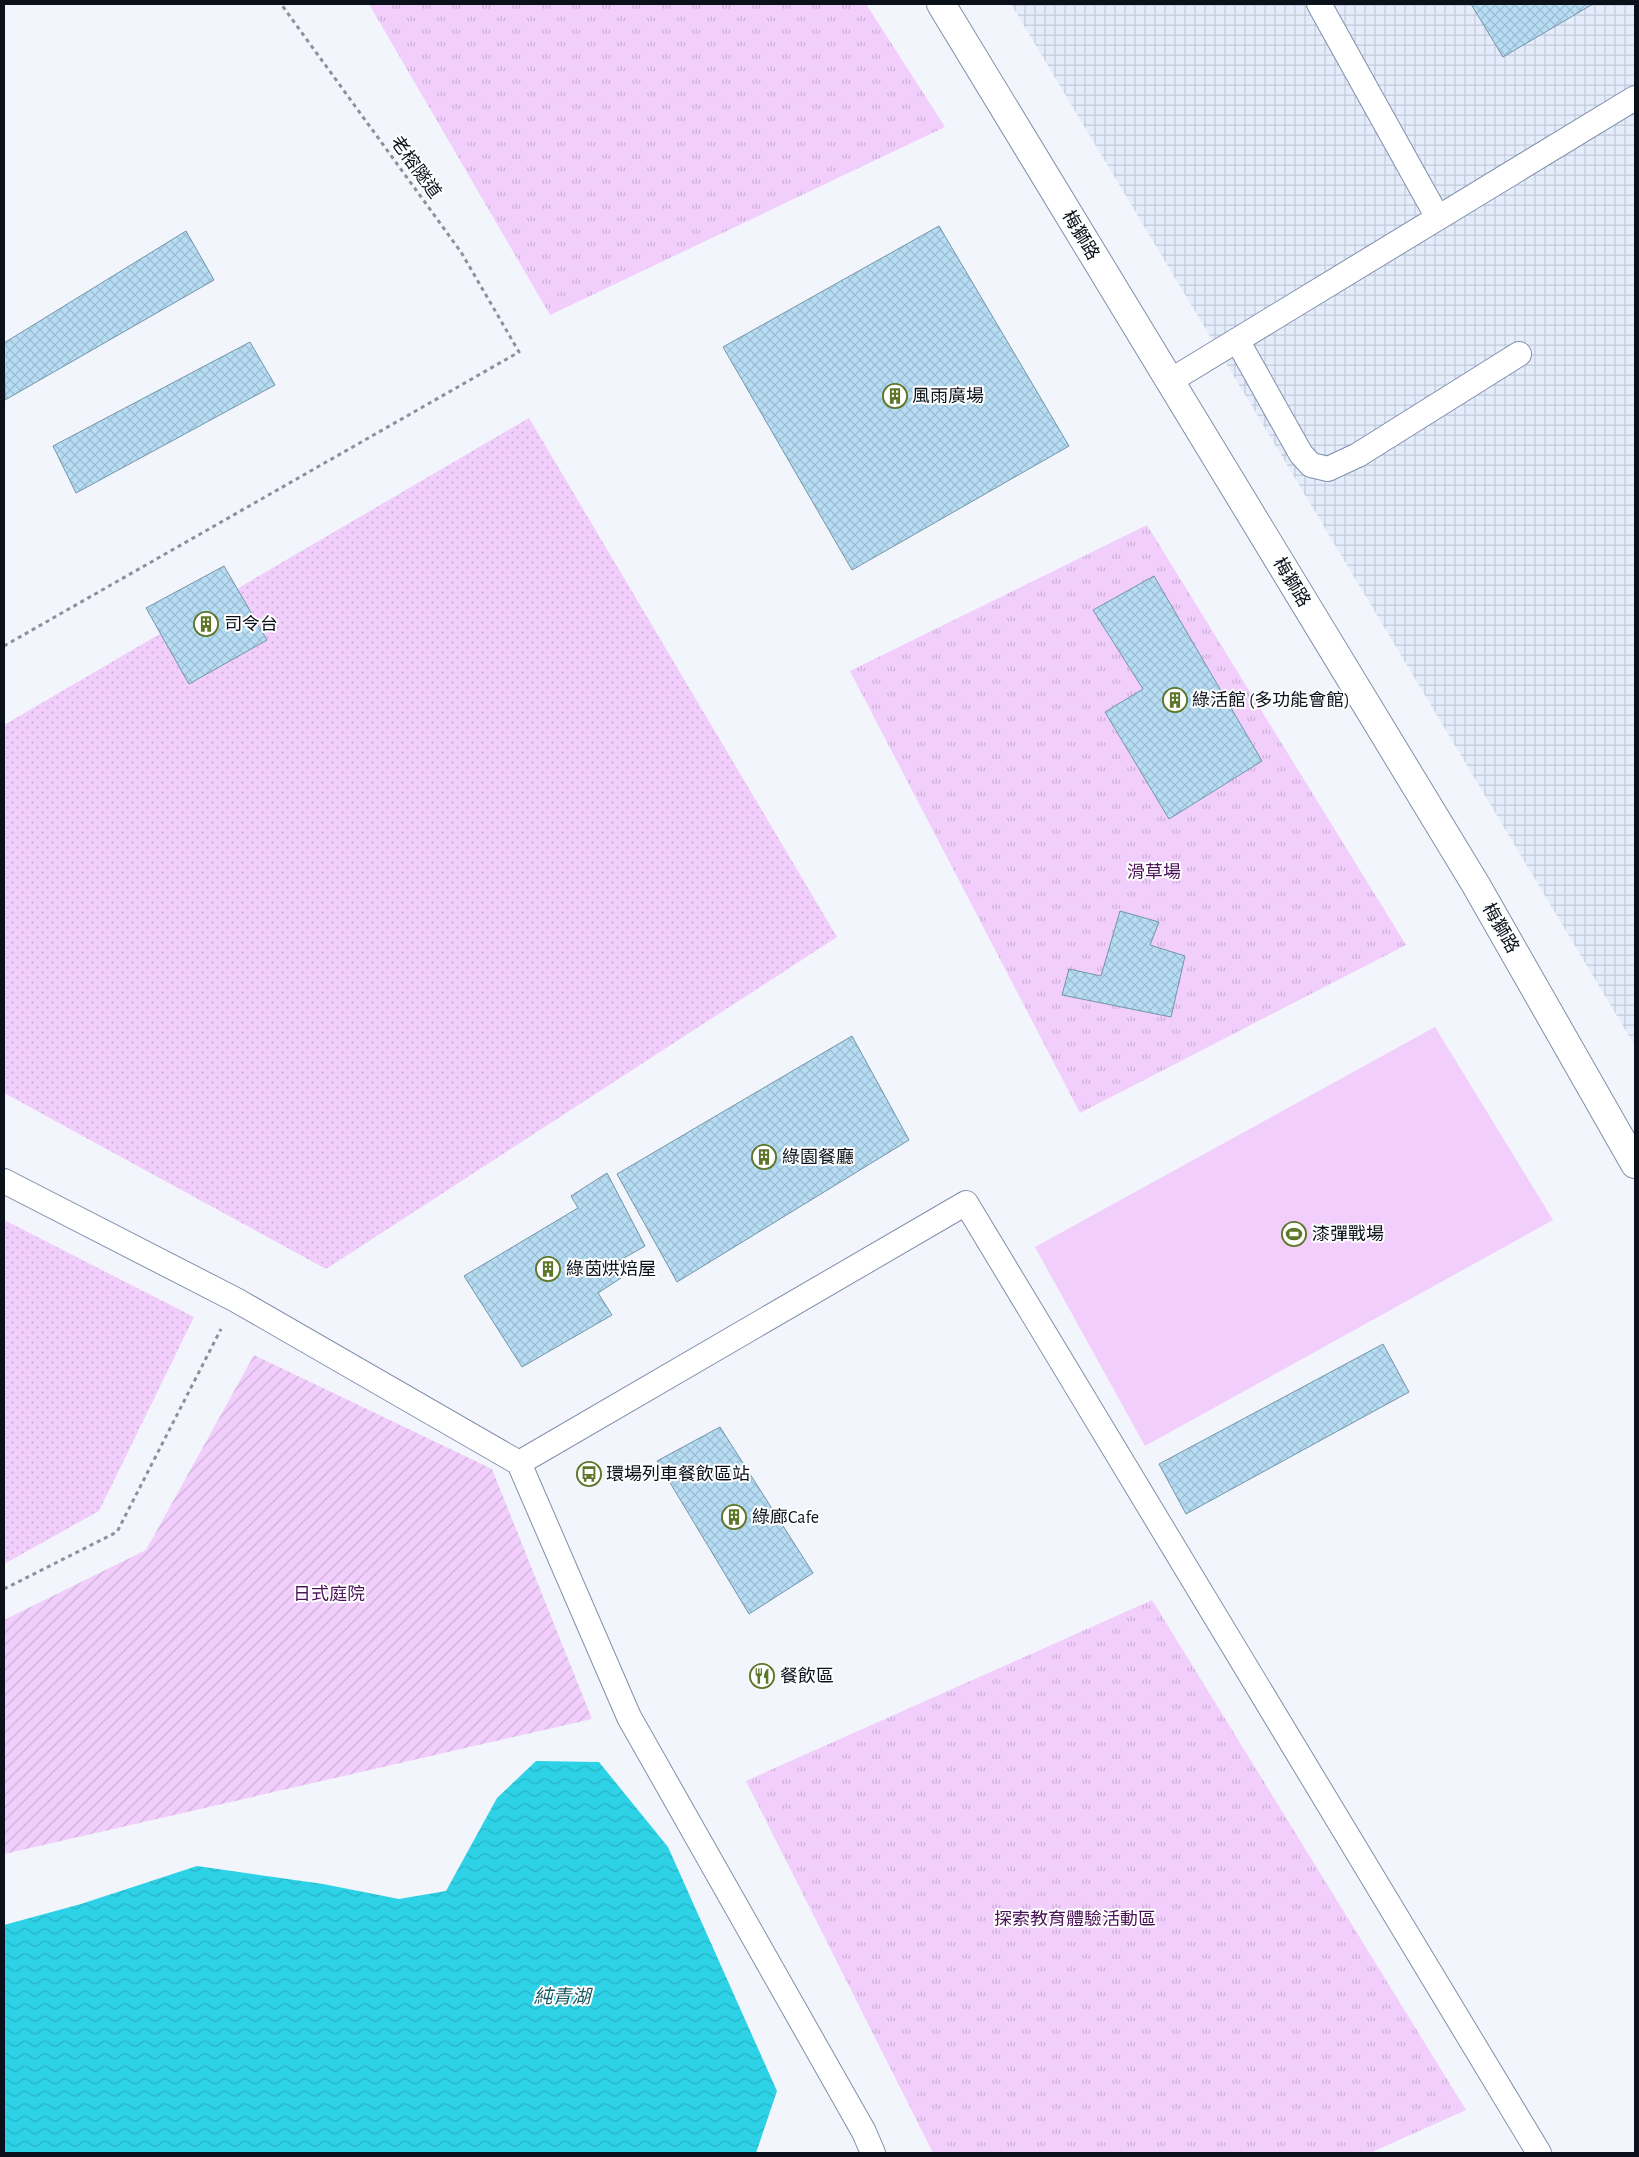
<svg xmlns="http://www.w3.org/2000/svg" width="1639" height="2157" font-family="'Alegreya Sans','Noto Sans TC',sans-serif">
<style>
.industrial{fill:url(#industrial-grid)}
.grass{fill:url(#grass-dots)}
.park{fill:url(#park-tufts)}
.garden{fill:url(#garden-furrows)}
.pitch{fill:#f1cefb}
.water{fill:url(#water-waves)}
.building{fill:url(#building-cross-hatch);stroke:#7495a9}
.lines{fill:none;stroke-linecap:round;stroke-linejoin:round}
.lane-casing{stroke:#808fac;stroke-width:26}
.street-casing{stroke:#808fac;stroke-width:30}
.path{stroke:#8c9199;stroke-width:3;stroke-dasharray:4 4;stroke-linecap:butt}
.lane{stroke:#fff;stroke-width:24}
.street{stroke:#fff;stroke-width:28}
.labels{text-anchor:middle;stroke-width:4;stroke-linejoin:round;paint-order:stroke}
.street-label{font-size:18px;fill:#0b111b;stroke:#fff}
.poi-label{font-size:18px;fill:#0b111b;stroke:#fff;text-anchor:start}
.park-label{font-size:18px;fill:#4b1259;stroke:#fff}
.water-label{font-size:19px;font-style:italic;fill:#1a5961;stroke:#fff}
</style>
<defs>
<pattern id="industrial-grid" width="8" height="8" patternUnits="userSpaceOnUse" patternTransform="scale(1.25)"><rect width="8" height="8" fill="#e5edfd"/><path d="M0 4h8M4 0v8" fill="none" stroke="#c3cad8"/></pattern>
<pattern id="grass-dots" width="8" height="8" patternUnits="userSpaceOnUse" patternTransform="scale(1.25)"><rect width="8" height="8" fill="#f1cefb"/><path d="M2 2h.1M6 6h.1" fill="none" stroke="#cdb0d7" stroke-width="1.8" stroke-linecap="round"/></pattern>
<pattern id="park-tufts" width="24" height="20" patternUnits="userSpaceOnUse" patternTransform="scale(1.25)"><rect width="24" height="20" fill="#f1cefb"/><path d="M3 7l-1-3M5 7V3M7 7l1-3M15 17l-1-3M17 17v-4M19 17l1-3" fill="none" stroke="#cdb0d7"/></pattern>
<pattern id="garden-furrows" width="10" height="10" patternUnits="userSpaceOnUse" patternTransform="scale(1.25)"><rect width="10" height="10" fill="#f1cefb"/><path d="M-1 1l2-2M0 10L10 0M9 11l2-2" fill="none" stroke="#cdb0d7"/></pattern>
<pattern id="water-waves" width="16" height="10" patternUnits="userSpaceOnUse" patternTransform="scale(1.25)"><rect width="16" height="10" fill="#2dd2e6"/><path d="M0 5q4-4 8 0t8 0" fill="none" stroke="#27b3c5"/></pattern>
<pattern id="building-cross-hatch" width="8" height="8" patternUnits="userSpaceOnUse" patternTransform="scale(1.25)"><rect width="8" height="8" fill="#b7ddf5"/><path d="M0 0l8 8M0 8l8-8" fill="none" stroke="#9cbdd1"/></pattern>
</defs>
<rect width="100%" height="100%" fill="#f2f5fb"/>
<!-- industrial -->
<path class="industrial" d="M 1011,4 L 1635,4 L 1635,1046 Z"/>
<!-- grass -->
<path class="grass" d="M 529,418 L 837,937 L 326,1269 L 4,1093 L 4,725 Z
M 4,1220 L 194,1317 L 99,1511 L 4,1564 Z"/>
<!-- park -->
<path class="park" d="M 369,4 L 866,4 L 945,127 L 550,315 Z
M 1147,525 L 1406,945 L 1080,1113 L 850,671 Z
M 1152,1600 L 1466,2110 L 1370,2153 L 933,2153 L 746,1781 Z"/>
<!-- garden -->
<path class="garden" d="M 254,1355 L 492,1469 L 592,1719 L 4,1854 L 4,1620 L 146,1550 Z"/>
<!-- pitch -->
<path class="pitch" d="M 1435,1027 L 1553,1220 L 1145,1446 L 1035,1247 Z"/>
<!-- water -->
<path class="water" d="M 536,1761 L 599,1762 L 668,1847 L 777,2091 L 756,2153 L 4,2153 L 4,1925 L 81,1904 L 197,1866 L 323,1884 L 399,1899 L 446,1891 L 497,1798 Z"/>
<!-- building -->
<path class="building" d="M 1471,4 L 1593,4 L 1503,57 Z
M 939,226 L 1069,446 L 852,570 L 723,347 Z
M 186,231 L 214,280 L 5,400 L 4,343 Z
M 250,342 L 275,385 L 76,493 L 53,446 Z
M 224,566 L 267,640 L 189,684 L 146,608 Z
M 1154,576 L 1262,761 L 1169,819 L 1105,712 L 1143,689 L 1093,610 Z
M 1120,911 L 1159,922 L 1150,945 L 1185,956 L 1171,1017 L 1062,995 L 1069,969 L 1101,976 Z
M 852,1036 L 909,1140 L 677,1282 L 617,1174 Z
M 607,1173 L 645,1246 L 617,1262 L 624,1276 L 598,1293 L 612,1315 L 522,1367 L 464,1276 L 578,1208 L 571,1196 Z
M 1383,1344 L 1409,1392 L 1186,1514 L 1159,1464 Z
M 720,1427 L 813,1573 L 749,1614 L 657,1461 Z"/>
<g class="lines">
<defs>
<path id="lane" d="M 1319,4 L 1438,218
M 1237,340 L 1301,454 L 1311,465 L 1328,469 L 1358,455 L 1519,354
M 1170,381 L 1635,98
M 4,1181 L 236,1300 L 519,1463 L 966,1203 L 1539,2153
M 519,1463 L 629,1717 L 864,2132 L 873,2153"/>
<path id="street" d="M 941,4 L 1476,885 L 1635,1164"/>
</defs>
<!-- lane casing -->
<use href="#lane" class="lane-casing"/>
<!-- street casing -->
<use href="#street" class="street-casing"/>
<!-- path -->
<path class="path" d="M 4,646 L 519,352 L 461,252 L 281,4
M 4,1589 L 117,1532 L 221,1329"/>
<!-- lane -->
<use href="#lane" class="lane"/>
<!-- street -->
<use href="#street" class="street"/>
</g>
<!-- icons -->
<defs>
<symbol id="building-ring" viewBox="-11 -11 22 22"><circle r="9.5" fill="#fff" stroke="#5d7629" stroke-width="1.5"/><path d="M-4-6H4V6H1V3H-1V6H-4ZM-2.5-4.3h1.7v1.8h-1.7ZM.8-4.3h1.7v1.8H.8ZM-2.5-1h1.7V.8h-1.7ZM.8-1h1.7V.8H.8Z" fill="#5d7629"/></symbol>
<symbol id="stadium-ring" viewBox="-11 -11 22 22"><circle r="9.5" fill="#fff" stroke="#5d7629" stroke-width="1.5"/><path d="M0-5a6.5 5 0 1 0 0 10a6.5 5 0 1 0 0-10ZM-3.5-1.8h7v3.6h-7Z" fill="#5d7629"/></symbol>
<symbol id="bus-ring" viewBox="-11 -11 22 22"><circle r="9.5" fill="#fff" stroke="#5d7629" stroke-width="1.5"/><path d="M-5-6H5V4H4V6H2V4H-2V6H-4V4H-5ZM-3.5-4V0h7V-4ZM-3.5 1.2v1.5H-2V1.2ZM2 1.2v1.5H3.5V1.2Z" fill="#5d7629"/></symbol>
<symbol id="restaurant-ring" viewBox="-11 -11 22 22"><circle r="9.5" fill="#fff" stroke="#5d7629" stroke-width="1.5"/><path d="M-5-6h1v4h1v-4h1v4h1v-4h1v5L-1.5 .5V6h-2V.5L-5-1ZM5-6V6H3V1.5H1.5Q1.5-4 5-6Z" fill="#5d7629"/></symbol>
</defs>
<g fill-rule="evenodd">
<use href="#building-ring" x="881" y="382" width="28" height="28"/>
<use href="#building-ring" x="192" y="610" width="28" height="28"/>
<use href="#building-ring" x="1161" y="686" width="28" height="28"/>
<use href="#building-ring" x="750" y="1143" width="28" height="28"/>
<use href="#stadium-ring" x="1280" y="1220" width="28" height="28"/>
<use href="#building-ring" x="534" y="1255" width="28" height="28"/>
<use href="#bus-ring" x="575" y="1460" width="28" height="28"/>
<use href="#building-ring" x="720" y="1503" width="28" height="28"/>
<use href="#restaurant-ring" x="748" y="1662" width="28" height="28"/>
</g>
<g class="labels">
<!-- street labels -->
<g class="street-label">
<text transform="translate(416 167) rotate(54)" y="6">老榕隧道</text>
<text transform="translate(1081 235) rotate(59)" y="6">梅獅路</text>
<text transform="translate(1292 582) rotate(59)" y="6">梅獅路</text>
<text transform="translate(1501 928) rotate(60)" y="6">梅獅路</text>
</g>
<!-- poi labels -->
<g class="poi-label">
<text x="912" y="402">風雨廣場</text>
<text x="224" y="630">司令台</text>
<text x="1192" y="706">綠活館 (多功能會館)</text>
<text x="782" y="1163">綠園餐廳</text>
<text x="1312" y="1240">漆彈戰場</text>
<text x="566" y="1275">綠茵烘焙屋</text>
<text x="606" y="1480">環場列車餐飲區站</text>
<text x="752" y="1523">綠廊Cafe</text>
<text x="780" y="1682">餐飲區</text>
</g>
<!-- park labels -->
<g class="park-label">
<text x="1154" y="878">滑草場</text>
<text x="329" y="1600">日式庭院</text>
<text x="1075" y="1925">探索教育體驗活動區</text>
</g>
<!-- water labels -->
<g class="water-label">
<text x="562" y="2003">純青湖</text>
</g>
</g>
<!-- border -->
<rect width="1639" height="2157" fill="none" stroke="#0b111b" stroke-width="10"/>
</svg>
